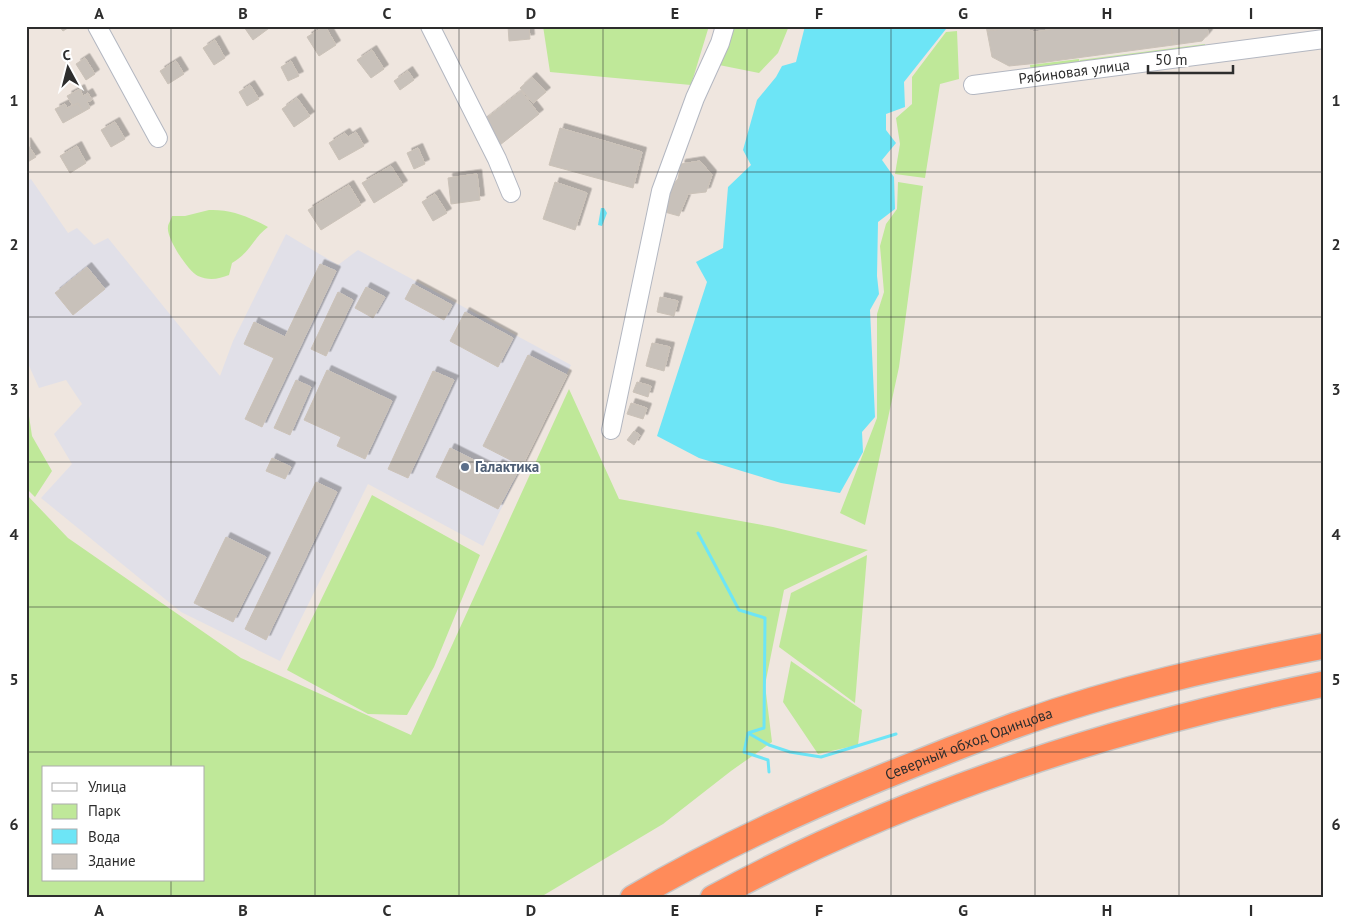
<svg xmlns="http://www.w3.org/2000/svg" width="1350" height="924" font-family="'PT Sans',sans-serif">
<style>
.industrial{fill:#e1e0e8}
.green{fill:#bfe899;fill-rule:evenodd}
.water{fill:#6de5f6}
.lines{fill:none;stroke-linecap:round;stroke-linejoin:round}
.stream{stroke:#6de5f6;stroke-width:3}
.building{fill:#c8c1ba;stroke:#cbc2b8;filter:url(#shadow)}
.minor-casing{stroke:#b3b7c1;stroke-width:20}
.highway-casing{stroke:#c8c8c8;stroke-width:28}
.minor{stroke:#fff;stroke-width:18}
.highway{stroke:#ff8b5a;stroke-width:25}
.grid{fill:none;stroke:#2d2d2d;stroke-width:1;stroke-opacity:0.55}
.service-dot{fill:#5c6f8a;stroke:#fff;stroke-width:2}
.labels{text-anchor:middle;stroke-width:4;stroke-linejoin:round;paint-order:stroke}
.street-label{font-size:15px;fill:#2d2d2d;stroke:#fff}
.service-label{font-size:15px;font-weight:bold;fill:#4e5e75;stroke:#fff;text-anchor:start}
.neatline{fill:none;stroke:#2d2d2d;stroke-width:2}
.grid-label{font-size:16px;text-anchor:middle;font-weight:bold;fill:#2d2d2d}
</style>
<defs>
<filter id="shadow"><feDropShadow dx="4.5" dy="-4.5" stdDeviation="0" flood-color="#0004"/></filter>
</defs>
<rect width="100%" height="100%" fill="#efe6df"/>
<!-- industrial -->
<path class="industrial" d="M 31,179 L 68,233 L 77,228 L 94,245 L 108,238 L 220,376 L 233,341 L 286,234 L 338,265 L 358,250 L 571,365 L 483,546 L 368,484 L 280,661 L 181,612 L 41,498 L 72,464 L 54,434 L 82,404 L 66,380 L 39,388 L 26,359 L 26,182 Z"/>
<!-- green -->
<path class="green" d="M 543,26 L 709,26 L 691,85 L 550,72 Z
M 731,26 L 789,26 L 778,53 L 759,73 L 719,65 Z
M 957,31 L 959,79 L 940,84 L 925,178 L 895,174 L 900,144 L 896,118 L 912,104 L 912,77 L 946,32 Z
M 1205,44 L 1205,53 L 1081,68 L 1080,60 Z
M 1079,59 L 1080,66 L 1031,73 L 1030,65 Z
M 898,182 L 923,186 L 899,367 L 865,525 L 840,513 L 877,418 L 877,314 L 884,292 L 880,246 L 886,224 L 897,209 Z
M 209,210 C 231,209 249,217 268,227 C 252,239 252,251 232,263 L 229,275 C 219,279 209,281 198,276 C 188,271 166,238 168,227 C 168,224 171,220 172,216 L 185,216 Z
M 569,389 L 619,499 L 773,527 L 868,550 L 784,590 L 765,685 L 772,742 L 731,771 L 663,824 L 539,898 L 26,898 L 26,494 L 68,538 L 241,658 L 411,735 ZM 44,768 L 204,768 L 204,880 L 44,880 Z
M 26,396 L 32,436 L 52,471 L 35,497 L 26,488 Z
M 372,495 L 480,555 L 434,667 L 407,715 L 368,714 L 287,670 Z
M 867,555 L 855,703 L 779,647 L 791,593 Z
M 791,661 L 862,710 L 858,745 L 818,754 L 783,702 Z"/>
<!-- water -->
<path class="water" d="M 805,26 L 944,26 L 946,29 L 904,82 L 905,107 L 886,114 L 886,130 L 896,143 L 882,160 L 894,177 L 895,209 L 878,222 L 877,276 L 879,294 L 870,310 L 875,417 L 862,432 L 863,452 L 840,493 L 781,483 L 699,458 L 657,436 L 707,282 L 696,262 L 723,248 L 728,187 L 751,165 L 743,150 L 757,100 L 776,77 L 782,66 L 796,62 Z
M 601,208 L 604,208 L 607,213 L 602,226 L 598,225 Z"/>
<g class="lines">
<!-- stream -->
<path class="stream" d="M 698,533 L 739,610 L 765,618 L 764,728 L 748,733 L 744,752 L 768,760 L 769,772
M 748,733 L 769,745 L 790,752 L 821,757 L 896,734"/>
</g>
<!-- building -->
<path class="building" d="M 59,26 L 71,26 L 63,31 Z
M 272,26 L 253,40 L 244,27 L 244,26 Z
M 325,26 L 336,45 L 319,56 L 307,37 Z
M 508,26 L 529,26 L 530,39 L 509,41 Z
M 986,26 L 1020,26 L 1020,27 L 987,31 Z
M 1073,26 L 1171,26 L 1173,45 L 1039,63 L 1035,32 Z
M 1171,26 L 1207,26 L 1208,34 L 1202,41 L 1173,45 Z
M 1020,27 L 1035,32 L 1039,63 L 1009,66 L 992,57 L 987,31 Z
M 215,40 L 225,58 L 214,65 L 203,48 Z
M 372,50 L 384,69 L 371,78 L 357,60 Z
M 85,58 L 95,74 L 86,80 L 76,64 Z
M 176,61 L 184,74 L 168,84 L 160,71 Z
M 291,61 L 299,76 L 288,81 L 281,67 Z
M 408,71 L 414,80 L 400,90 L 394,81 Z
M 532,77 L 546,92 L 533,103 L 520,88 Z
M 250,85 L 259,99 L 247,106 L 239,92 Z
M 80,89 L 83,96 L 88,93 L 92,100 L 87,102 L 90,108 L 83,112 L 78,103 L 73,106 L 67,96 Z
M 521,91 L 539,114 L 500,145 L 482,122 Z
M 297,98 L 310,116 L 294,127 L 282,109 Z
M 78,103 L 83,112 L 63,123 L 55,109 L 65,104 L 67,108 Z
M 115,122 L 125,139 L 111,147 L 101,130 Z
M 560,128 L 642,152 L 633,188 L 549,165 Z
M 356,132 L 364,146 L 339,160 L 329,143 L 345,133 L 348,137 Z
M 26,142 L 36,157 L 26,163 Z
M 77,146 L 86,163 L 70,173 L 60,156 Z
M 418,148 L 425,164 L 414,169 L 407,153 Z
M 700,161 L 712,175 L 706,192 L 688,194 L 679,216 L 661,211 L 671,187 L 678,179 L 681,164 Z
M 391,166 L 403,185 L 374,203 L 362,183 Z
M 477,174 L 480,200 L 451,204 L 448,178 Z
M 555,182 L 587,193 L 575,230 L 543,219 Z
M 349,185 L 361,205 L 321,230 L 308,210 Z
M 435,194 L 447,213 L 433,221 L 422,202 Z
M 320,264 L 336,271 L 262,427 L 245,419 L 274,358 L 244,344 L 254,322 L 285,337 Z
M 87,267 L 105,289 L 73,315 L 55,293 Z
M 413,284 L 452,305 L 444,320 L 405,299 Z
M 366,287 L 385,297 L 373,318 L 355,308 Z
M 338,292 L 353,300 L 326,356 L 311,349 Z
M 660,297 L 678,301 L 674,316 L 657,312 Z
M 465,312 L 513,338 L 498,367 L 450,341 Z
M 652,343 L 670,347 L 664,371 L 646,366 Z
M 528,355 L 567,375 L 522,466 L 483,446 Z
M 327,370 L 392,401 L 365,459 L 337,446 L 341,437 L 304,420 Z
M 433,371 L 454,380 L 408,478 L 388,469 Z
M 296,380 L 311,387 L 290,435 L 274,428 Z
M 637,382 L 651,386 L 648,397 L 633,392 Z
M 631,403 L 647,408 L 643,419 L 627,414 Z
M 634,431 L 640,435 L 634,445 L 627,440 Z
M 450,448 L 494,470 L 498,464 L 517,473 L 498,509 L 436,477 Z
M 272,458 L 291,467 L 285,479 L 266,471 Z
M 316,482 L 337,492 L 266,640 L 245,629 Z
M 226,537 L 266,557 L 233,622 L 194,603 Z"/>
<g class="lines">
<defs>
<g id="minor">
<path d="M 97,26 L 158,138"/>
<path d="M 430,26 L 497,159 L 511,193"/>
<path id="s1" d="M 973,85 L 1324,39"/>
<path d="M 611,430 L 661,191 L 695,98 L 720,43 L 725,26"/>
</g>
<g id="highway">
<path id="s2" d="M 633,898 C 711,852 795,813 878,779 C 924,760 970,742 1016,725 C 1116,689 1220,666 1324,646"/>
<path d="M 713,898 C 904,795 1112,727 1324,684"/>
</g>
</defs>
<!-- minor casing -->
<use href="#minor" class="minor-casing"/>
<!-- highway casing -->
<use href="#highway" class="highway-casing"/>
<!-- minor -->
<use href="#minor" class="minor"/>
<!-- highway -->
<use href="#highway" class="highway"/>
</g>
<!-- grid -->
<path class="grid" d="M 171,26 L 171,768M 315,26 L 315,898M 459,26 L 459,898M 603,26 L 603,898M 747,26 L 747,898M 891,26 L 891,898M 1035,26 L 1035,898M 1179,26 L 1179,898M 26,172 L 1324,172M 26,317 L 1324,317M 26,462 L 1324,462M 26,607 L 1324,607M 26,752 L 1324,752M 171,880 L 171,898"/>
<!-- markers -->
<circle class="service-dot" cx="465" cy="467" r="5"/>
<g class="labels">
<!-- street labels -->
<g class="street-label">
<text dy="5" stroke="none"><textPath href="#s1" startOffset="102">Рябиновая улица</textPath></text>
<text dy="5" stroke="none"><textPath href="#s2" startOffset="370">Северный обход Одинцова</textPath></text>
</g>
<!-- service labels -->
<g class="service-label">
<text x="475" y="472">Галактика</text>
</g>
</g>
<!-- border -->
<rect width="1350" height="924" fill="none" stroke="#ffffff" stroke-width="55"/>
<!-- legend -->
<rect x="42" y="766" width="162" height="115" fill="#ffffff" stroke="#ababab"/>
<rect x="52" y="783" width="25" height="8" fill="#ffffff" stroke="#ababab"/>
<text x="88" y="792" font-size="15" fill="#2d2d2d">Улица</text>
<rect x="52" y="804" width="25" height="15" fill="#bfe899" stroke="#ababab"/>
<text x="88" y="816" font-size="15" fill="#2d2d2d">Парк</text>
<rect x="52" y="829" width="25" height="15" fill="#6de5f6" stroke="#ababab"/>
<text x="88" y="842" font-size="15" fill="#2d2d2d">Вода</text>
<rect x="52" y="854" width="25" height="15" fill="#c8c1ba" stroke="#ababab"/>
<text x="88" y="866" font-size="15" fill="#2d2d2d">Здание</text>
<!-- north arrow -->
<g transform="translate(68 68) rotate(353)" stroke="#ffffff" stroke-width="4" paint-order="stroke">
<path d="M0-4L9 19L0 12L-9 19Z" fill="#2d2d2d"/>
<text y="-8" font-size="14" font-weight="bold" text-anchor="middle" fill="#2d2d2d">С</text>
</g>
<!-- scale -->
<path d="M1148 65v8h85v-8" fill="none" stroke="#2d2d2d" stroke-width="2.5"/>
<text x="1155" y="65" font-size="15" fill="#2d2d2d" stroke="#ffffff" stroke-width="4" paint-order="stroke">50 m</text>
<rect x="28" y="28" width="1294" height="868" class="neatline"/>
<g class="grid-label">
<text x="99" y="19">A</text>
<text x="243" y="19">B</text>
<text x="387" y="19">C</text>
<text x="531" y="19">D</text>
<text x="675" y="19">E</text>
<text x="819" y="19">F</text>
<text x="963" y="19">G</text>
<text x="1107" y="19">H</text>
<text x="1251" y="19">I</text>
<text x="14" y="106">1</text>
<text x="1336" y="106">1</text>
<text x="14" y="250">2</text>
<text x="1336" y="250">2</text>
<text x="14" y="395">3</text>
<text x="1336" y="395">3</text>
<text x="14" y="540">4</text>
<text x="1336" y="540">4</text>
<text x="14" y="685">5</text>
<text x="1336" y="685">5</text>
<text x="14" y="830">6</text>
<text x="1336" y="830">6</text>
<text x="99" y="916">A</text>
<text x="243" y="916">B</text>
<text x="387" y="916">C</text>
<text x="531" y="916">D</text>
<text x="675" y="916">E</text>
<text x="819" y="916">F</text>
<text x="963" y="916">G</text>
<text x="1107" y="916">H</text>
<text x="1251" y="916">I</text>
</g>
</svg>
